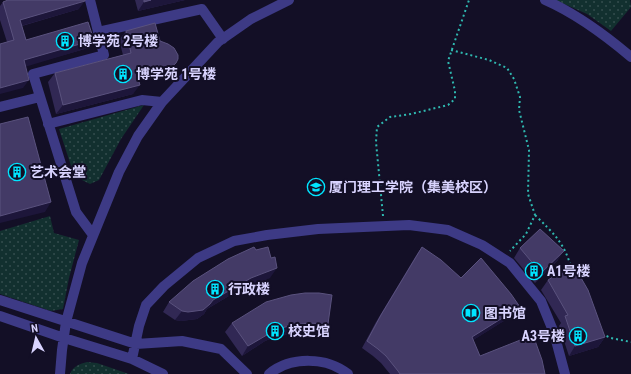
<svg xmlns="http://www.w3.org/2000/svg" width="631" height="374" font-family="'Roboto Condensed','Noto Sans SC',sans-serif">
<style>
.grass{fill:url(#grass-dots)}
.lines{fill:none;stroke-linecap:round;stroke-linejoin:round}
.path{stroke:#2fb8b0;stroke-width:2;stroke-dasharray:2 3;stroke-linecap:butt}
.minor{stroke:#3d3a85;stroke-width:10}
.wall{fill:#312854}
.shaded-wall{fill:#1d163a}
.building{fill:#433a66;stroke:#5a527e}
.labels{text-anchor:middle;stroke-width:4;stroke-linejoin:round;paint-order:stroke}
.poi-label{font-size:14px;font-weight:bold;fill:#d9d4ff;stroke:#130f26;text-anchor:start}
</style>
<defs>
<pattern id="grass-dots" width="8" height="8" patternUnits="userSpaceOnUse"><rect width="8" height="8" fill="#12302f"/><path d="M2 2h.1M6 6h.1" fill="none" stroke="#344d4e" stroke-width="1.8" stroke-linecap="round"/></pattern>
</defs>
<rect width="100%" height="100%" fill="#130f26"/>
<!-- grass -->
<path class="grass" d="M 555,0 L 630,0 L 631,7 L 611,31 L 587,14 Z
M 144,105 L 121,139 L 99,180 L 90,184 L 82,180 L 73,172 L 59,129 Z
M 50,216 L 54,233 L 79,240 L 69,278 L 63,309 L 51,311 L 0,294 L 0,231 Z
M 87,362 L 97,363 L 129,374 L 70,374 C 73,366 80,364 87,362 Z"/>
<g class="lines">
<!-- path -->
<path class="path" d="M 451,50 L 489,60 L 507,68 L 514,79 L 520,97 L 519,110 L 529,150 L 528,194 L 535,215 L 526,234 L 510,251
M 535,215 C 553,233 564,242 571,267
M 383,216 L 376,142 L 377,127 L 390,117 L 411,114 L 448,105 L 455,99 L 455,91 L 448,61 L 469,0
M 602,334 L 611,338 L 631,342"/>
<!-- minor -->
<path class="minor" d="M 90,0 L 104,55 L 33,74 L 76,212 L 93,235
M 545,0 C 577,14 605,35 631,57
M 98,32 L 202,9 L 223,39
M 0,107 L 40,97
M 48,124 L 142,100 L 162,102
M 0,300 L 136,344 L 182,341 L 221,349 L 247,374
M 0,316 L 64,338 L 132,359 L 163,374
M 132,359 L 139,326 L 146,305 L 164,286 L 198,258 L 234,241 L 267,235 L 318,229 L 409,225 L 448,230 L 482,245 L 510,263 L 541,301 L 554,333 L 565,374
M 60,374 L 62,350 L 66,322 L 82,263 L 119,172 L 138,136 L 162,102 L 218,42 L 251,19 L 289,0
M 269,374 C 291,356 327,357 348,374"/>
</g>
<!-- wall -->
<path class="wall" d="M 135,0 L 185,0 L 138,11 Z
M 3,2 L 79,9 L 22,26 L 26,40 L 94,40 L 88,48 L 25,66 L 23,88 L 7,42 L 0,20 L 0,6 Z
M 126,31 L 160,41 L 170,72 L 161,79 L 151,79 L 148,76 L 138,79 L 133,94 L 56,114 L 48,82 L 55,73 L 123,55 L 119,40 Z
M 422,247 L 461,278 L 515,314 L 473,340 L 480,356 L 545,374 L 390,374 L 381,363 L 373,356 L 362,348 L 376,322 L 417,254 Z
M 520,248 L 558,260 L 535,283 L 514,258 Z
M 270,278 L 244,287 L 207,309 L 204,314 L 197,319 L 181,321 L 175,320 L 163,312 L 169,302 Z
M 548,280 L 605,337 L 598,347 L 569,356 L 559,326 L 561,323 L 541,290 Z
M 232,323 L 328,324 L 321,334 L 301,333 L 278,336 L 265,341 L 242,356 L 225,332 Z"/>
<!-- shaded-wall -->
<path class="shaded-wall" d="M 151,0 L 185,0 L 138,11 L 144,2 Z
M 85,1 L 79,9 L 14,28 L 20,20 Z
M 94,40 L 88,48 L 18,69 L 24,60 Z
M 176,63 L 170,72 L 161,79 L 151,79 L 158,70 Z
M 155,67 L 148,76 L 130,81 L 136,72 Z
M 29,80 L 23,88 L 0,94 L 0,88 Z
M 140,85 L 133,94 L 56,114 L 63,105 Z
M 51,202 L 45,212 L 0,223 L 0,216 Z
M 564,251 L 558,260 L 535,283 L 541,273 Z
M 277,268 L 270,278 L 244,287 L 207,309 L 204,314 L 197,319 L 181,321 L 175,320 L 182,311 L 251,278 Z
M 520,307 L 515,314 L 467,344 L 472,337 Z
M 308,323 L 328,324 L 321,334 L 301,333 L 278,336 L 265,341 L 242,356 L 248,346 L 272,332 L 285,327 Z
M 605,337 L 598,347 L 569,356 L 575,346 Z"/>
<!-- building -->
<path class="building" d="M 8,0 L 85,0 L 85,1 L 20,20 L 26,40 L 88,22 L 94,40 L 24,60 L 29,80 L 0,88 L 0,44 L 14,40 L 3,2 Z
M 144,0 L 151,0 L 144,2 Z
M 155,23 L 160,41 L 168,44 L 174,48 L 178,55 L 178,59 L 176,63 L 168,70 L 158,70 L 155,67 L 136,72 L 140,85 L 63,105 L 55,73 L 131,53 L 126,31 Z
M 28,117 L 51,202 L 0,216 L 0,124 Z
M 540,229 L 564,251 L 541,273 L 520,248 Z
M 254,247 L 256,250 L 268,247 L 271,258 L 275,257 L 277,268 L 251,278 L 213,300 L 210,304 L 203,310 L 188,312 L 182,311 L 169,302 L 193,281 L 228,259 Z
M 422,247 L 441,260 L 461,278 L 481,258 L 511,294 L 520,307 L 472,337 L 480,356 L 533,335 L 542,360 L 545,374 L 400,374 L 398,371 L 386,356 L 378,349 L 367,341 L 381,315 Z
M 573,264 L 588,290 L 605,337 L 575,346 L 565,316 L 568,315 L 548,280 Z
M 305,293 L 319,293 L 332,295 L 328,324 L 308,323 L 285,327 L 272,332 L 248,346 L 232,323 L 266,302 L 291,295 Z"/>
<!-- icons -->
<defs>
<symbol id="building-ring" viewBox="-11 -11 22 22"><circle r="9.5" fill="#130f26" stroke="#00e5ff" stroke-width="1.5"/><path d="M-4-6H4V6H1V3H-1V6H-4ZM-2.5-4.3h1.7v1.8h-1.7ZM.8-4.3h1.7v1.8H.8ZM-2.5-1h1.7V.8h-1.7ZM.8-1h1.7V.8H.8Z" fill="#00e5ff"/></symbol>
<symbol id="university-ring" viewBox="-11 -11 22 22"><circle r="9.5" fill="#130f26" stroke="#00e5ff" stroke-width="1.5"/><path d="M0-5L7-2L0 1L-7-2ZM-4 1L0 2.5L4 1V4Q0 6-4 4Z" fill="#00e5ff"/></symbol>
<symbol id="library-ring" viewBox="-11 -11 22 22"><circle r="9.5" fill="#130f26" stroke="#00e5ff" stroke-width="1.5"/><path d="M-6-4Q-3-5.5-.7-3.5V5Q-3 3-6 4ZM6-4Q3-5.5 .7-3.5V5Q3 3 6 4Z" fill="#00e5ff"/></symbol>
</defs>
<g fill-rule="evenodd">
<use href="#building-ring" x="55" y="31" width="20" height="20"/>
<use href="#building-ring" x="113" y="64" width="20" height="20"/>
<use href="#building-ring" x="7" y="162" width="20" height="20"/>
<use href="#university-ring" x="306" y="177" width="20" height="20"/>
<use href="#building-ring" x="524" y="261" width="20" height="20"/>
<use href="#building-ring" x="205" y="279" width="20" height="20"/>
<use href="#library-ring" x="461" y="303" width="20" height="20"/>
<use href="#building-ring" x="265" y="321" width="20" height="20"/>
<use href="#building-ring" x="568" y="326" width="20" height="20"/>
</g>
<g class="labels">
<!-- poi labels -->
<g class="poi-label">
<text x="78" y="46">博学苑 2号楼</text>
<text x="136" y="79">博学苑 1号楼</text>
<text x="30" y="177">艺术会堂</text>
<text x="329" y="192">厦门理工学院（集美校区）</text>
<text x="547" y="276">A1号楼</text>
<text x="228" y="294">行政楼</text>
<text x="484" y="318">图书馆</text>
<text x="288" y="336">校史馆</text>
<text x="565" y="341" text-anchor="end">A3号楼</text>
</g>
</g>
<!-- north arrow -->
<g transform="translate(36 338) rotate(352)" stroke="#130f26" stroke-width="3" paint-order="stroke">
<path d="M0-3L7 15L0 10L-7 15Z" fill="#d9d4ff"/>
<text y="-6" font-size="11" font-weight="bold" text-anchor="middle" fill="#d9d4ff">N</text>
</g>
</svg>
